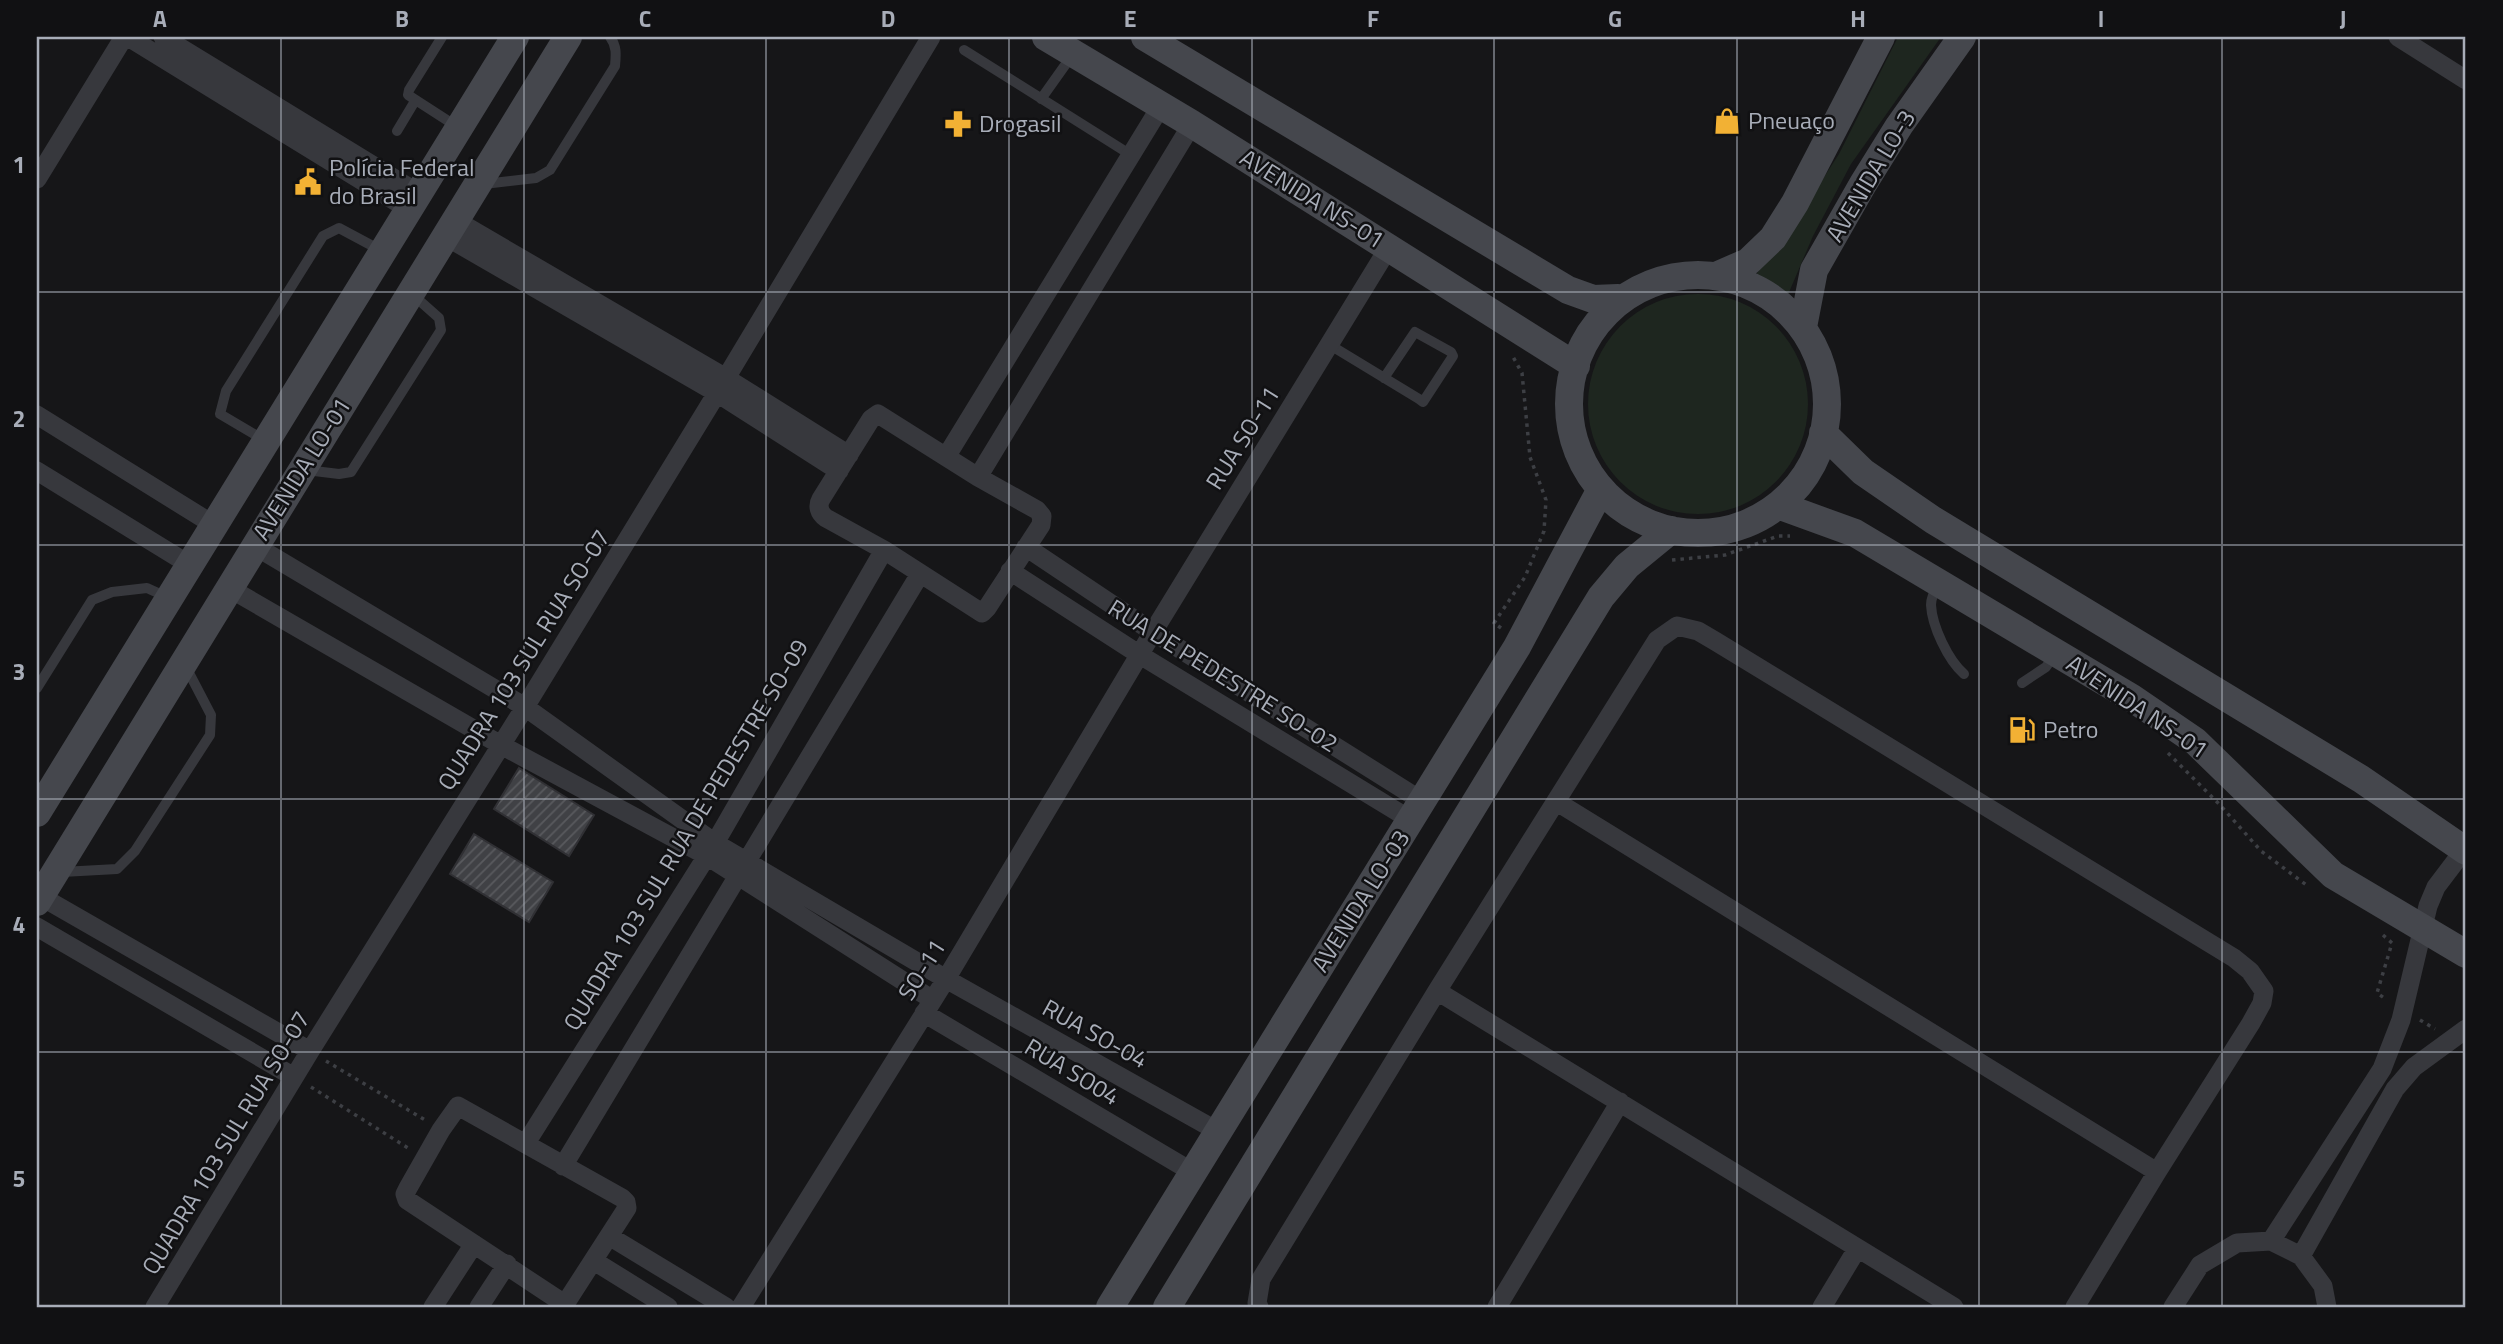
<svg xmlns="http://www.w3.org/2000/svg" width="2503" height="1344" font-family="'Titillium Web',sans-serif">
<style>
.grass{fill:#1e261f}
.building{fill:url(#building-hatch);stroke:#303034;stroke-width:2}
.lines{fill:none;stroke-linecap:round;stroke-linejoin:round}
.path{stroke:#3d3f44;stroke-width:3.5;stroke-dasharray:3.5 5;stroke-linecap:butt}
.lane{stroke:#37383d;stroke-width:10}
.street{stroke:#37383d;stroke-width:19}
.secondary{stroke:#45474d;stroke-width:28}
.grid{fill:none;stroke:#a8adb8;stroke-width:2;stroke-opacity:0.55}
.labels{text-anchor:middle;stroke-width:5;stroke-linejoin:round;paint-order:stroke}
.poi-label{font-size:24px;fill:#a8adb8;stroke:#111113;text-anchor:start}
.street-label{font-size:24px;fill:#a8adb8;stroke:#111113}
.neatline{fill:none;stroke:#a8adb8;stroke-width:2.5}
.grid-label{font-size:23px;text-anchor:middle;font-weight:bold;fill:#a8adb8}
</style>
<defs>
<pattern id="building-hatch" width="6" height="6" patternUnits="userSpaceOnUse" patternTransform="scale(1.75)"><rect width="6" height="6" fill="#404145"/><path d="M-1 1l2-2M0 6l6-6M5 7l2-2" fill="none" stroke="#595a5e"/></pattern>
</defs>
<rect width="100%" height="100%" fill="#161618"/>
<!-- grass -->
<path class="grass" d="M 1898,37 L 1941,37 L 1851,164 L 1813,236 L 1787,297 L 1754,277 L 1787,234 L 1839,154 Z
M1588 404a110 110 0 1 1 220 0a110 110 0 1 1-220 0Z"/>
<!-- building -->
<path class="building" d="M 519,768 L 594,815 L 569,856 L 494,809 Z
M 474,834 L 553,882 L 529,922 L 450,874 Z"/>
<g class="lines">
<!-- path -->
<path class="path" d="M 1672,560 L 1725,555 L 1778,536 L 1790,536
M 1501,628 L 1494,623 L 1525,577 L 1544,531 L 1546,500 L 1530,457 L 1522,373 L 1512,355
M 2168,753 L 2220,805 L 2261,851 L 2309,887
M 2383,935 L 2392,943 L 2377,993 L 2387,1000
M 2420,1020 L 2435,1029
M 326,1061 L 425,1120
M 311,1087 L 408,1148"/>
<!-- lane -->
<path class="lane" d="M 442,37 L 409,90 L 408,95 L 456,126
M 964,50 L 1131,155
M 1041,99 L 1073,54
M 397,131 L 415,101
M 484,184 L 536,178 L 550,170 L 615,66 C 616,55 617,46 610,37
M 1330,345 L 1419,399 L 1423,402 L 1453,356 L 1451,352 L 1415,332 L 1384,378
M 264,440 L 220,414 L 226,391 L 323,236 L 339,228 L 382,251
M 306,470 L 339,474 L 351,472 L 441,330 L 439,318 L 412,294
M 1939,584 C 1935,590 1931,597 1931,605 C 1932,626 1948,660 1964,674
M 2022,683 L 2046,667 L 2055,654
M 37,688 L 92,600 L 112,592 L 147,588 L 169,598
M 62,872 L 117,869 L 135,851 L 210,735 L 211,715 L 186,667"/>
<!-- street -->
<path class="street" d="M 128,37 L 408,209
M 163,37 L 418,193
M 2398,37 L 2466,80
M 37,179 L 124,37
M 455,220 L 726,378 L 849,455
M 445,236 L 717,393 L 839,471
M 878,414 L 978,477 L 1037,510 L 1042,516 L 1041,525 L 987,608 L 982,613 L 884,550 L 826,518 C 819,513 817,506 821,499 L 871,419 Z
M 37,415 L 214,525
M 946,457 L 1161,106
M 37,471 L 190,565
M 978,477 L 1192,124
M 255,546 L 525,707 L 715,843 L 946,979 L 1219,1132
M 1026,547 L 1153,632 L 1422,801
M 1010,571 L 1140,655 L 1411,820
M 229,588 L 501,745 L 707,856 L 933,1000
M 1557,802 L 2157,1172
M 40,896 L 310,1051
M 37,927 L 294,1077
M 1437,991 L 1954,1307
M 924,1013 L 1194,1173
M 458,1106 L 622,1198 L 626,1202 L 627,1208 L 567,1301 L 557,1299 L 407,1200 L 405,1194 L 408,1188 L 441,1130 Z
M 526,1143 L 715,843 L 884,550
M 563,1166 L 920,574
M 609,1236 L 726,1307
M 2271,1241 L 2382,1069 L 2401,1020 L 2428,906 L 2436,887 L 2464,850
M 2301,1256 L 2395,1089 L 2414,1067 L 2466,1029
M 594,1261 L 668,1307
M 155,1307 L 310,1051 L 525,707 L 717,393 L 931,37
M 433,1307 L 474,1244
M 479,1307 L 507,1264
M 741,1307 L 946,979 L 1153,632 L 1389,247
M 1259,1307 L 1257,1303 L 1261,1279 L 1437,991 L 1657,640 L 1677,626 L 1698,631 L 1715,641 L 2234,958 L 2250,971 L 2264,991 L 2262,1003 L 2251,1023 L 2157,1172 L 2075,1307
M 1497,1307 L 1620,1102
M 1822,1307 L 1857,1249
M 2173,1307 L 2200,1265 L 2237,1243 L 2271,1241 L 2301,1256 L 2323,1286 L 2327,1307"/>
<!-- secondary -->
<path class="secondary" d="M 1046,37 L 1192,124 L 1576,366
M 1145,37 L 1568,290 L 1593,299 L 1618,298
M1569 404a129 129 0 1 1 258 0a129 129 0 1 1-258 0Z
M 1718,275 L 1748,262 L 1773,238 L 1795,203 L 1881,37
M 1803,327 L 1814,270 L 1863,184 L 1899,126 L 1962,37
M 1823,433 L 1863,472 L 1933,520 L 2361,779 L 2466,851
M 1778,505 L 1855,533 L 2132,698 L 2195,741 L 2333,875 L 2466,954
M 37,813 L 515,37
M 37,902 L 568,37
M 1110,1307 L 1517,647 L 1601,489
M 1167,1307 L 1601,597 L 1627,566 L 1671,530"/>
</g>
<!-- grid -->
<path class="grid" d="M 281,37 L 281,1307M 524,37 L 524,1307M 766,37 L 766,1307M 1009,37 L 1009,1307M 1252,37 L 1252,1307M 1494,37 L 1494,1307M 1737,37 L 1737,1307M 1979,37 L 1979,1307M 2222,37 L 2222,1307M 37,292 L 2466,292M 37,545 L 2466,545M 37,799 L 2466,799M 37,1052 L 2466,1052"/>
<!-- icons -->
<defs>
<symbol id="shop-bare" viewBox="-9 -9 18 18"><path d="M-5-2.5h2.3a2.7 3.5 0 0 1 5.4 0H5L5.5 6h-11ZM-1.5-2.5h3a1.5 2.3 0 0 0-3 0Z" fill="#f2b134" stroke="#111113" stroke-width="2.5" paint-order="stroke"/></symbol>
<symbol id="pharmacy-bare" viewBox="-9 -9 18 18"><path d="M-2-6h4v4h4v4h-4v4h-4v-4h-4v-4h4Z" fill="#f2b134" stroke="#111113" stroke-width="2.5" paint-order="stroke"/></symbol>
<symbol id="civic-bare" viewBox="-9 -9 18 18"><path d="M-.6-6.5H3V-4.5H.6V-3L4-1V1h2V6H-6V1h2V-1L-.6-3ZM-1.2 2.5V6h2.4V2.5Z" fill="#f2b134" stroke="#111113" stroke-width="2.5" paint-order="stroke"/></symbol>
<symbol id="fuel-bare" viewBox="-9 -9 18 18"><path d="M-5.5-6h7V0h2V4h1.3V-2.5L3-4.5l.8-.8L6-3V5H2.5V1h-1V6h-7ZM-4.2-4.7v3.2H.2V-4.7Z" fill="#f2b134" stroke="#111113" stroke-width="2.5" paint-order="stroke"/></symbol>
</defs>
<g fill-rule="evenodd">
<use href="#shop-bare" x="1708" y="102" width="38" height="38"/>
<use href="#pharmacy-bare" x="939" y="105" width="38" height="38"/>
<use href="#civic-bare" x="289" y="163" width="38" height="38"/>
<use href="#fuel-bare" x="2003" y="711" width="38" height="38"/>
</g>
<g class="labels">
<!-- poi labels -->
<g class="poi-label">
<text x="1748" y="129">Pneuaço</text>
<text x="979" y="132">Drogasil</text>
<text x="329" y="176">Polícia Federal<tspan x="329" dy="28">do Brasil</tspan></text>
<text x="2043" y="738">Petro</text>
</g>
<!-- street labels -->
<g class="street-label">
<text transform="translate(1871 176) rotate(-59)" y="8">AVENIDA LO-3</text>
<text transform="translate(1312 199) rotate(32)" y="8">AVENIDA NS-01</text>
<text transform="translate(1243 438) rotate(-58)" y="8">RUA SO-11</text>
<text transform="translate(302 469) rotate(-58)" y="8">AVENIDA LO-01</text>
<text transform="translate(524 660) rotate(-58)" y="8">QUADRA 103 SUL RUA SO-07</text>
<text transform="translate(1223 676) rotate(32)" y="8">RUA DE PEDESTRE SO-02</text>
<text transform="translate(2137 707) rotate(34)" y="8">AVENIDA NS-01</text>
<text transform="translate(686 835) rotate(-59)" y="8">QUADRA 103 SUL RUA DE PEDESTRE SO-09</text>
<text transform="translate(1361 901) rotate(-58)" y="8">AVENIDA LO-03</text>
<text transform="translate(922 970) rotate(-58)" y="8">SO-11</text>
<text transform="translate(1095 1034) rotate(29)" y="8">RUA SO-04</text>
<text transform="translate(1072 1072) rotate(31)" y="8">RUA SO04</text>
<text transform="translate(226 1143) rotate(-59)" y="8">QUADRA 103 SUL RUA SO-07</text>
</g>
</g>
<!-- border -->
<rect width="2503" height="1344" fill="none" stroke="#111113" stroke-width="77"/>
<rect x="38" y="38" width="2426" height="1268" class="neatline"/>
<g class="grid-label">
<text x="160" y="27">A</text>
<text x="402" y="27">B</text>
<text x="645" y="27">C</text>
<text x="888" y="27">D</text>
<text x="1130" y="27">E</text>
<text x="1373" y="27">F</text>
<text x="1615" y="27">G</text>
<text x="1858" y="27">H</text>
<text x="2101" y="27">I</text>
<text x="2343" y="27">J</text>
<text x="19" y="173">1</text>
<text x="19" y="427">2</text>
<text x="19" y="680">3</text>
<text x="19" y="933">4</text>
<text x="19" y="1187">5</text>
</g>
</svg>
